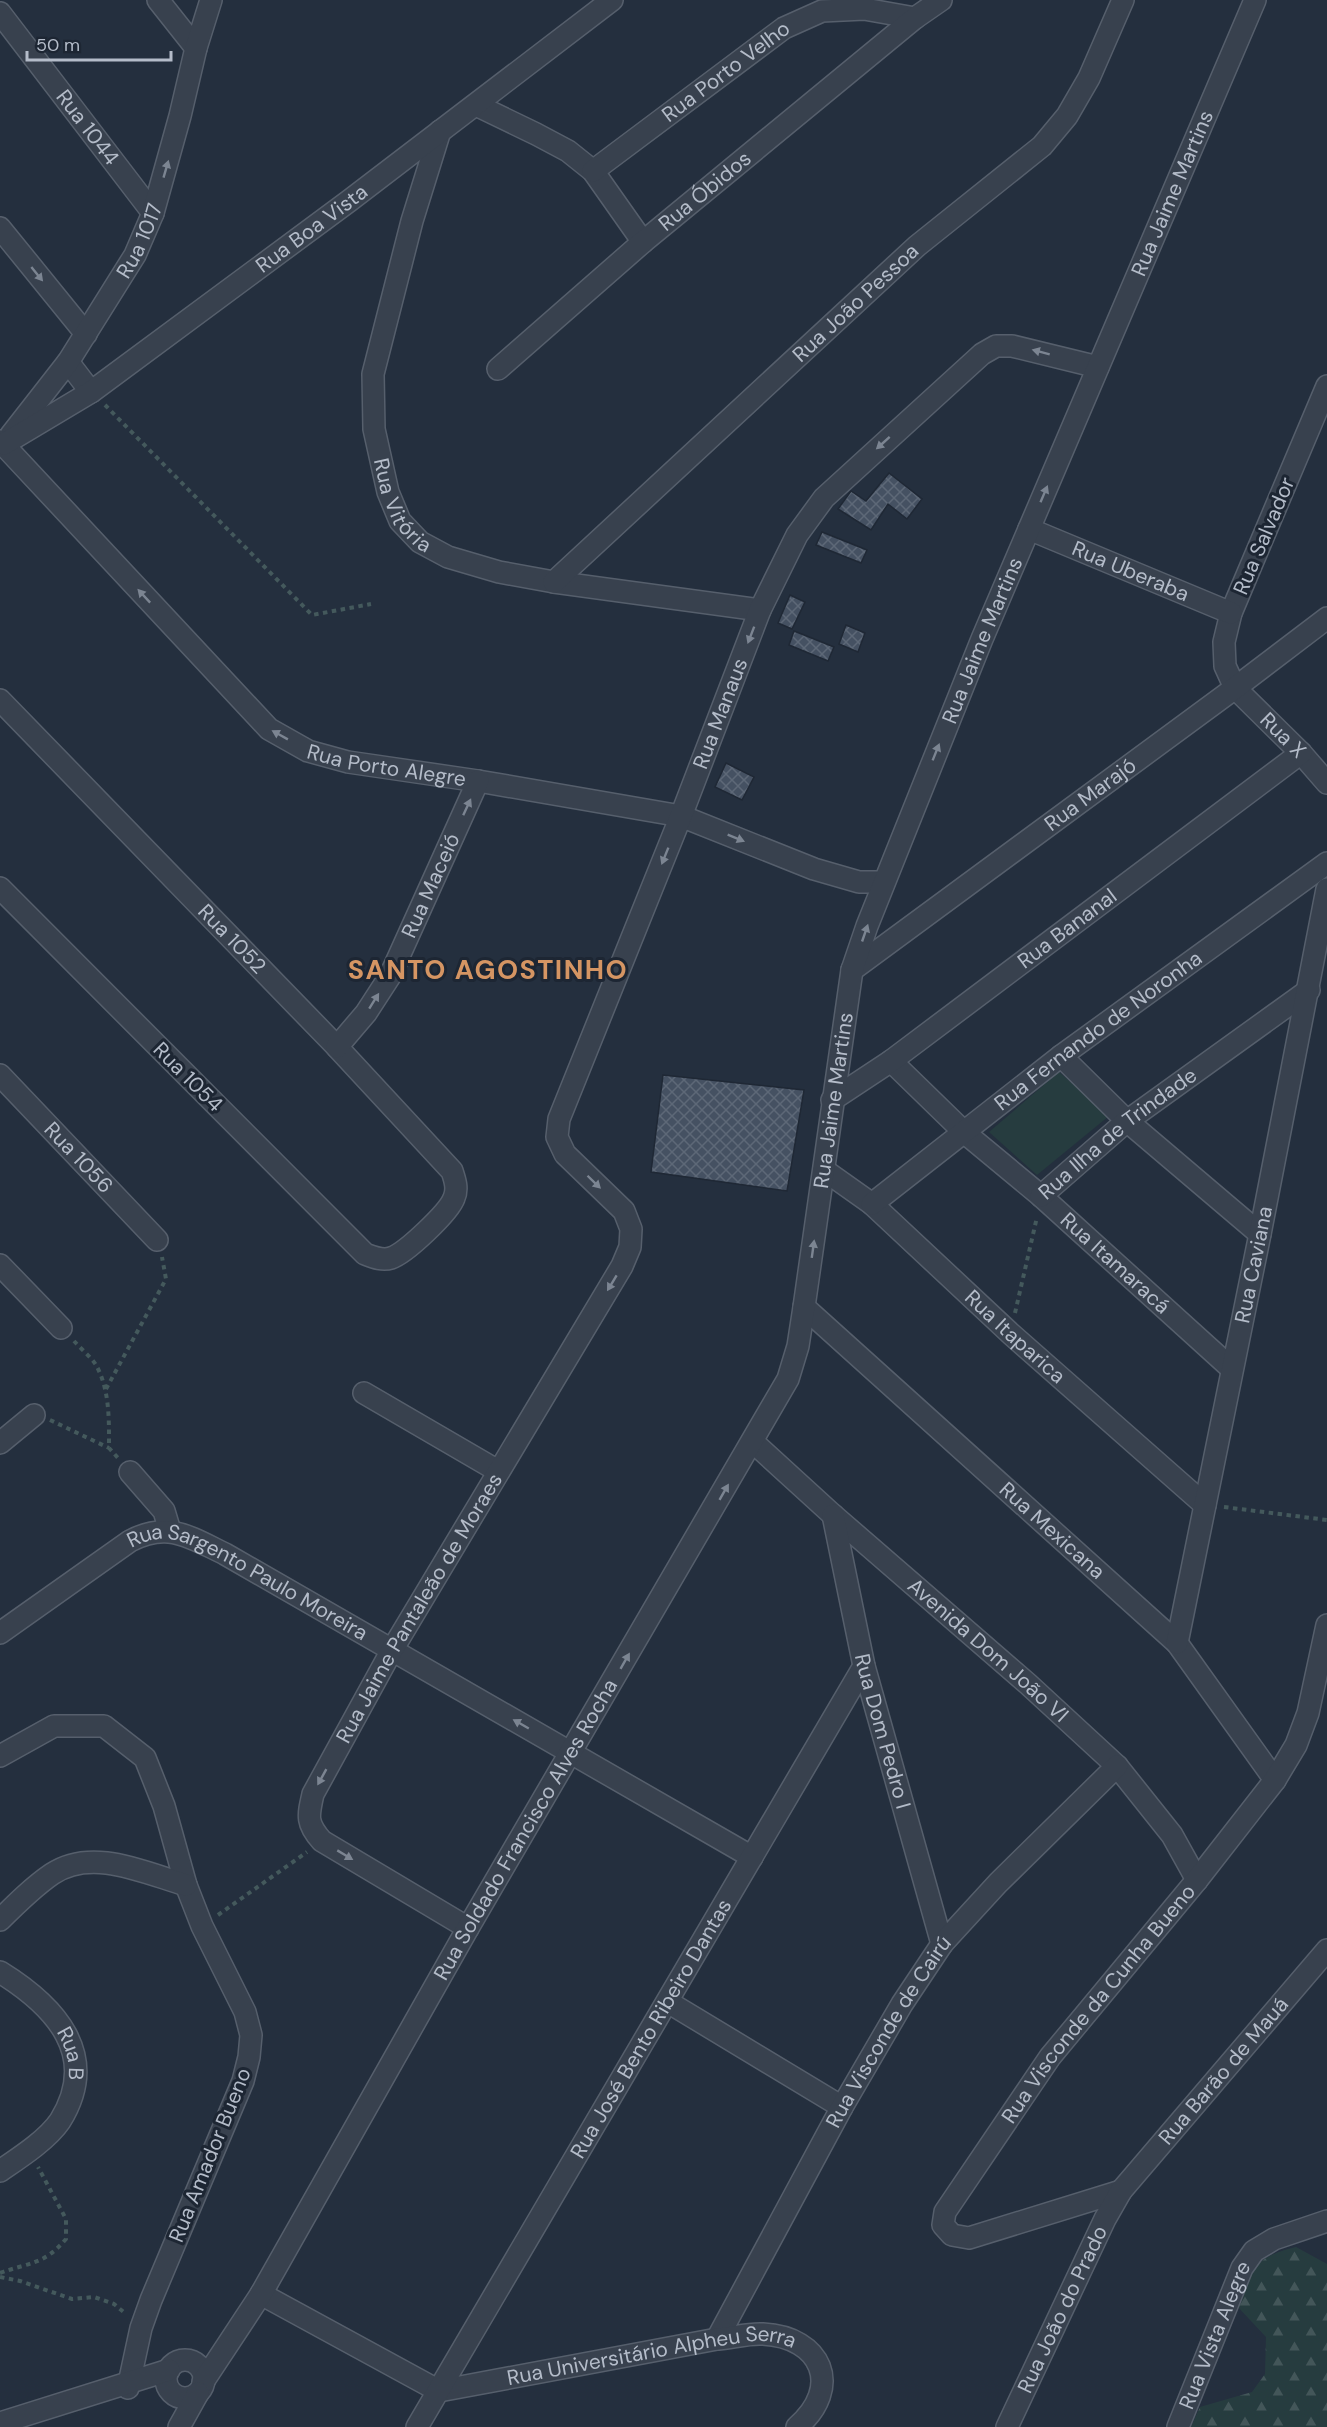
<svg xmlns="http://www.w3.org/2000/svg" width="1327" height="2427" font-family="'DM Sans',sans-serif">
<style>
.forest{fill:url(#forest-firs)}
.park{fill:#263c3f}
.building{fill:url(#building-cross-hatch);stroke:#1f2835;stroke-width:1.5}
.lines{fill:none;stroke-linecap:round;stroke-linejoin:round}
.minor-casing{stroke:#565f6c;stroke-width:24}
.path{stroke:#44595c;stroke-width:4;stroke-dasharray:4.5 4.5;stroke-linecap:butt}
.minor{stroke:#38414e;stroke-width:21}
.oneway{fill:#7c8592}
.labels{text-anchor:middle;stroke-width:6;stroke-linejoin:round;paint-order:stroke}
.street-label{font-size:21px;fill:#b4bcc9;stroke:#1d2633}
.district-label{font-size:27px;font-weight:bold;letter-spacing:1.5px;fill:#d59563;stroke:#1d2633}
</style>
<defs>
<pattern id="forest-firs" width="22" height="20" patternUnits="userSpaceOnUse" patternTransform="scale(1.5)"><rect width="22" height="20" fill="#263c3f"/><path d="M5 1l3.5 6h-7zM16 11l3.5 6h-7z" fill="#435659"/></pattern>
<pattern id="building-cross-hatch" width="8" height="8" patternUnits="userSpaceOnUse" patternTransform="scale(1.5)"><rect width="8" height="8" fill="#455162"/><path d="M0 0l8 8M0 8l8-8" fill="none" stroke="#5d6877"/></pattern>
</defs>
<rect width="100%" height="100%" fill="#242f3e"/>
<!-- forest -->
<path class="forest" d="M 1296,2247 L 1327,2264 L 1327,2427 L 1191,2427 L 1200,2407 L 1252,2392 L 1265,2374 L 1266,2337 L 1237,2306 C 1251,2268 1255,2257 1296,2247 Z"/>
<!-- park -->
<path class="park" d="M 1059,1072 L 1109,1116 L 1037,1175 L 989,1132 Z"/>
<!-- building -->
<path class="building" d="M 889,473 L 922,499 L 907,519 L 888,504 L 871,530 L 838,509 L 851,491 L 866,501 Z
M 822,532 L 867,550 L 861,563 L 816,545 Z
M 790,595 L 805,602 L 792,629 L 778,623 Z
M 846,625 L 865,633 L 858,652 L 839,644 Z
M 794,631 L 834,647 L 828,661 L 789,645 Z
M 726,763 L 754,777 L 742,800 L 715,787 Z
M 663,1075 L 804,1090 L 787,1191 L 651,1172 Z"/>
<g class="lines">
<defs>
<g id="minor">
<path d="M 158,0 L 196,48"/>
<path id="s1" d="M 0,13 L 153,213"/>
<path d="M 476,105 L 536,134 L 568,151 L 593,171 L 643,242"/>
<path id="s2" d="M 440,131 L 412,221 L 373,374 L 374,429 L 388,492 L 400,521 L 420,542 L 448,557 L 499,572 L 554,582 L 760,610"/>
<path id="s3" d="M 593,171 L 784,28 L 822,11 L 864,9 L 915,18"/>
<path d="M 0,228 L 86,334"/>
<path d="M 68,362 L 91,392"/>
<path id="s4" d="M 498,369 L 643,242 L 915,18 L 941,0"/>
<path id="s5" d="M 1327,386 L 1231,613 L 1224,642 L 1225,666 L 1235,688 L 1301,753 L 1327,783"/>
<path id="s6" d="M 11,435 L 68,362 L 135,255 L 153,213 L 180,116 L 196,48 L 211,0"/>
<path id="s7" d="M 0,441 L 269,729 L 308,751 L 348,762 L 478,781 L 681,816 L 814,869 L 859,882 L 884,882"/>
<path id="s8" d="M 4,444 L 91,392 L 349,201 L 612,0"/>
<path id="s9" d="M 1029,529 L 1231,613"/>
<path id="s10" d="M 554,582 L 917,246 L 1042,146 L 1067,116 L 1089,78 L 1123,0"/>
<path id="s11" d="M 0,700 L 337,1047 L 452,1171 C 455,1180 458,1189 454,1198 C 449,1212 406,1253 391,1258 C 382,1261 373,1257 365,1254 L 0,888"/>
<path id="s12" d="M 852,970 L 1235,688 L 1327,618"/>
<path id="s13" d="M 337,1047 L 366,1013 L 390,976 L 478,781"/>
<path d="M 1061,1056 L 1127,1121 L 1260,1234"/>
<path id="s14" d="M 891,1061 L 965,1133 L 1041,1196 L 1232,1369"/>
<path id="s15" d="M 0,1075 L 157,1240"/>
<path id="s16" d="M 832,1100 L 891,1061 L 1301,753"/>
<path id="s17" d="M 824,1170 L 872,1204 L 1011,1334 L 1205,1505"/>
<path id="s18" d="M 1041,1196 L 1127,1121 L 1309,990"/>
<path id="s19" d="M 872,1204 L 1061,1056 L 1327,863"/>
<path d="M 0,1265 L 61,1328"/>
<path id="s20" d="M 804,1307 L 1177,1643 L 1275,1780"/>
<path d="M 364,1393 L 498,1471"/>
<path id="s21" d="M 753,1442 L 833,1515 L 1028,1684 L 1117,1766 L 1172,1835 L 1197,1880"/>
<path d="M 0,1443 L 34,1415"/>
<path d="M 130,1472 L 164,1511 L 170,1531"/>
<path id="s22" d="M 833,1515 L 864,1666 L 942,1944"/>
<path id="s23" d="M 0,1633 L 130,1541 C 168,1521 190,1537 225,1554 L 752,1857"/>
<path id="s24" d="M 1177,1643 L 1260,1234 L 1327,889"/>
<path d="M 0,1756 L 54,1726 L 104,1726 L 145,1758 L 164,1806 L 186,1885 L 202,1926 L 245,2012 L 251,2035 L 249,2057 L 243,2081 L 151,2300 L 141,2328 L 128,2388"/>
<path d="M 0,1920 C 16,1904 33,1887 52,1874 C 92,1847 145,1873 186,1885"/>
<path id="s25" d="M 468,1928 L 322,1841 C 306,1823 308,1816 313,1794 L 392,1650 L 622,1266 L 630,1247 L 631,1229 L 624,1211 L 565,1154 L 557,1137 L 559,1119 L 681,816 L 760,610 L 797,535 L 824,498 L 982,354 L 996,346 L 1012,346 L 1098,367"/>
<path id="s26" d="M 0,1972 C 55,2006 101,2055 60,2121 C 47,2140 19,2158 0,2171"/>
<path d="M 668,2002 L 842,2107"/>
<path id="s27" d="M 1121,2191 L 969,2238 L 952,2235 L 943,2225 L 945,2212 L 1050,2057 L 1197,1880 L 1275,1780 L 1296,1745 L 1308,1713 L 1327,1625"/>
<path d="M 261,2294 L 439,2391"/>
<path id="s28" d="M 717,2339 L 842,2107 L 902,2004 L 942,1944 L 998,1883 L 1117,1766"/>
<circle cx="185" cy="2379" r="19"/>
<path id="s29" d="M 203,2382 L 261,2294 L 468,1928 L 788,1379 L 798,1346 L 804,1307 L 852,970 L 867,926 L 982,639 L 1255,0"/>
<path id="s30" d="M 439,2391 L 717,2339 C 732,2338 748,2333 763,2334 C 822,2337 843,2387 797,2427"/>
<path d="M 0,2423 L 169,2370"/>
<path d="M 179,2427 L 198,2393"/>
<path id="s31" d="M 417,2427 L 864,1666"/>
<path id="s32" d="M 1007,2427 L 1105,2219 L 1121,2191 L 1327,1950"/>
<path id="s33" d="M 1178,2427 L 1242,2268 L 1254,2251 L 1274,2239 L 1327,2221"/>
</g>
</defs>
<!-- minor casing -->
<use href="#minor" class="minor-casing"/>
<!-- path -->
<path class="path" d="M 105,405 L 312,615 L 371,604
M 1015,1313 L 1037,1217
M 74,1341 C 81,1349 91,1357 96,1365 C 110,1390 109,1421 109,1448 L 118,1458
M 106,1389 L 166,1279 L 162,1257
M 50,1420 L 109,1448
M 1224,1507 L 1327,1520
M 218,1915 L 307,1852
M 0,2273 C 30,2262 44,2265 66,2239 L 66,2219 L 38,2167
M 0,2277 L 20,2281 L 72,2299 L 94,2297 L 114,2304 L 126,2314"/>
<!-- minor -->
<use href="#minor" class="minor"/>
</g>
<!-- one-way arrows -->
<defs><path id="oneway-solid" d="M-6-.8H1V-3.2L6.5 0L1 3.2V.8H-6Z" transform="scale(1.5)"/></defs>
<g class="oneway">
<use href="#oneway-solid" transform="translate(166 169) rotate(-74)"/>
<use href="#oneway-solid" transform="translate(37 274) rotate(51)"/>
<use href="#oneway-solid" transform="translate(1041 352) rotate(-165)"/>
<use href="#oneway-solid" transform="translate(883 443) rotate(138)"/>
<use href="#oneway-solid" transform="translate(1044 494) rotate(-67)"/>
<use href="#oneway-solid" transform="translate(144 596) rotate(-133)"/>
<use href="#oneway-solid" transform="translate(751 635) rotate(111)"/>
<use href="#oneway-solid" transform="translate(280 735) rotate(-151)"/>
<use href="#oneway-solid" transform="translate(936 752) rotate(-68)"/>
<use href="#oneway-solid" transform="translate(467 807) rotate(-65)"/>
<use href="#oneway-solid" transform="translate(736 838) rotate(22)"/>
<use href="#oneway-solid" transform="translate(665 856) rotate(112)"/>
<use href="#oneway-solid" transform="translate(865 933) rotate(-71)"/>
<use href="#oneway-solid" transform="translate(374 1001) rotate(-58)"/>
<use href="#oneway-solid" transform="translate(594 1182) rotate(44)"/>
<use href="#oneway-solid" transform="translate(813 1249) rotate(-82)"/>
<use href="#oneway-solid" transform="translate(612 1283) rotate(121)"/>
<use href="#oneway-solid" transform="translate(724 1492) rotate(-60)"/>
<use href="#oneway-solid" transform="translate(625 1661) rotate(-60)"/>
<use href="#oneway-solid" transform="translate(521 1724) rotate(-150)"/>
<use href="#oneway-solid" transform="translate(322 1777) rotate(119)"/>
<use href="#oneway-solid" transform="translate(345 1855) rotate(31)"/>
</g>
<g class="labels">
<!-- street labels -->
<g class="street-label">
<text dy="7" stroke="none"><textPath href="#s3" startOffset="166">Rua Porto Velho</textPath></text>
<text dy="7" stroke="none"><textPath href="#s1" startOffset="144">Rua 1044</textPath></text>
<text dy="7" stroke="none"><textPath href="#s4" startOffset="273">Rua Óbidos</textPath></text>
<text dy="7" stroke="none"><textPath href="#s29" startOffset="2416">Rua Jaime Martins</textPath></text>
<text dy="7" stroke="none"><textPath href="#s8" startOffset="376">Rua Boa Vista</textPath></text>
<text dy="7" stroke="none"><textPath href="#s6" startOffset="234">Rua 1017</textPath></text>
<text dy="7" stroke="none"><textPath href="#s10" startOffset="411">Rua João Pessoa</textPath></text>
<text dy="7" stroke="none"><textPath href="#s2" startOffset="390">Rua Vitória</textPath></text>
<text transform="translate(1264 536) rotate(-67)" y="7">Rua Salvador</text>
<text dy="7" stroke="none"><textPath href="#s9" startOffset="110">Rua Uberaba</textPath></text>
<text dy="7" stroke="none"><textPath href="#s29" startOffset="1930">Rua Jaime Martins</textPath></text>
<text dy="7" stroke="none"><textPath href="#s25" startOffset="1446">Rua Manaus</textPath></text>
<text dy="7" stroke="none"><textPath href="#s5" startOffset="392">Rua X</textPath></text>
<text dy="7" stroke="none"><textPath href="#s7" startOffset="519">Rua Porto Alegre</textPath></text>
<text dy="7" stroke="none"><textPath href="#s12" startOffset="296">Rua Marajó</textPath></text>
<text dy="7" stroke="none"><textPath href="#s13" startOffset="188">Rua Maceió</textPath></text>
<text dy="7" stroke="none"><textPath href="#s16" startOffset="291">Rua Bananal</textPath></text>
<text dy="7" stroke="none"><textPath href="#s11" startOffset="333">Rua 1052</textPath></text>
<text dy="7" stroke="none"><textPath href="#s19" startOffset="285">Rua Fernando de Noronha</textPath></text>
<text transform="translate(188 1077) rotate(45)" y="7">Rua 1054</text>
<text dy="7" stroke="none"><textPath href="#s29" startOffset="1444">Rua Jaime Martins</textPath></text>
<text dy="7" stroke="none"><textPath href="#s18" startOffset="99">Rua Ilha de Trindade</textPath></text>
<text dy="7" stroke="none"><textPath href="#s15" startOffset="114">Rua 1056</textPath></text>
<text dy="7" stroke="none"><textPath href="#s14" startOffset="302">Rua Itamaracá</textPath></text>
<text dy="7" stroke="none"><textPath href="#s24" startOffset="386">Rua Caviana</textPath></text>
<text dy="7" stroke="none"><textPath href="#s17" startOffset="254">Rua Itaparica</textPath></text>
<text dy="7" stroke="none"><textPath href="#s20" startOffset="334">Rua Mexicana</textPath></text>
<text dy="7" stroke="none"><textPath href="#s23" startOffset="290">Rua Sargento Paulo Moreira</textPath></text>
<text dy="7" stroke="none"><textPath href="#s25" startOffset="435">Rua Jaime Pantaleão de Moraes</textPath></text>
<text dy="7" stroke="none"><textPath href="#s21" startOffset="314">Avenida Dom João VI</textPath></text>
<text dy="7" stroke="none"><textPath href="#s22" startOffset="222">Rua Dom Pedro I</textPath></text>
<text dy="7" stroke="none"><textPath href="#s29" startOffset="640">Rua Soldado Francisco Alves Rocha</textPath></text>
<text dy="7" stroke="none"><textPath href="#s27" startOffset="462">Rua Visconde da Cunha Bueno</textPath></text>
<text dy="7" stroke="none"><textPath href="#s31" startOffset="462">Rua José Bento Ribeiro Dantas</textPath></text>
<text dy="7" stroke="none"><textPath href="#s28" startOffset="352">Rua Visconde de Cairú</textPath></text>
<text dy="7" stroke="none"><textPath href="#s26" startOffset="112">Rua B</textPath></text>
<text dy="7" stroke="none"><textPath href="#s32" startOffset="420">Rua Barão de Mauá</textPath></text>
<text transform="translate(210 2155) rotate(-68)" y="7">Rua Amador Bueno</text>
<text dy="7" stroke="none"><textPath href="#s32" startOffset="130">Rua João do Prado</textPath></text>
<text dy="7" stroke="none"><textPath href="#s33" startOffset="99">Rua Vista Alegre</textPath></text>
<text dy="7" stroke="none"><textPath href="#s30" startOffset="216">Rua Universitário Alpheu Serra</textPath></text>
</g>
<!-- district labels -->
<g class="district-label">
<text x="488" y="979">SANTO AGOSTINHO</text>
</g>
</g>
<!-- scale -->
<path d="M27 51v9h144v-9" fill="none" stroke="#b4bcc9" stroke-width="3"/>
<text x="36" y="51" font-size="18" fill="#b4bcc9" stroke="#1d2633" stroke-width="4.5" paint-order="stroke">50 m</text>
</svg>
